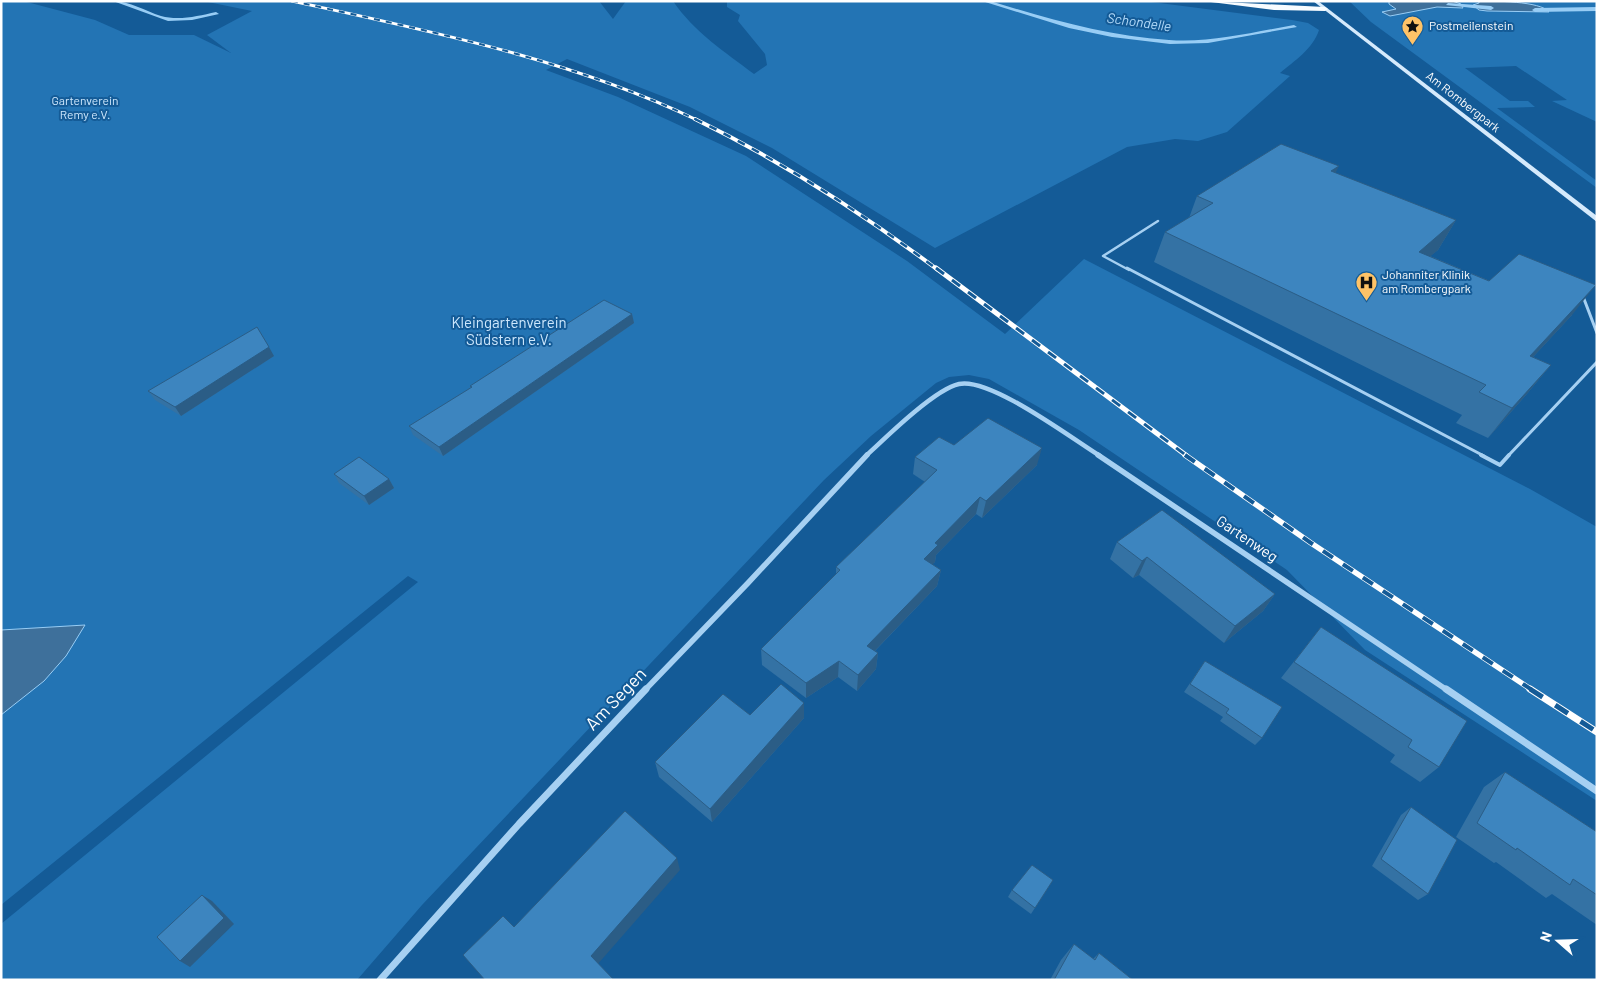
<svg xmlns="http://www.w3.org/2000/svg" width="1598" height="981" font-family="Barlow,sans-serif">
<style>
.green{fill:#2374b4}
.water{fill:#3e709b;stroke:#98cdf5}
.lines{fill:none;stroke-linecap:round;stroke-linejoin:round}
.stream{fill:#98cdf5;fill-rule:evenodd}
.service-far2{stroke:#a6d0f2;stroke-width:2.5}
.service-far1{stroke:#a6d0f2;stroke-width:3}
.service{stroke:#a6d0f2;stroke-width:4}
.minor-far2{stroke:#a6d0f2;stroke-width:4.5}
.minor-far1{stroke:#a6d0f2;stroke-width:5.5}
.minor{stroke:#a6d0f2;stroke-width:7}
.secondary{fill:#d5eafc;fill-rule:evenodd}
.trunk{fill:#f8fcff;fill-rule:evenodd}
.rail-far4-casing{stroke:#fff;stroke-width:3}
.rail-far3-casing{stroke:#fff;stroke-width:4}
.rail-far2-casing{stroke:#fff;stroke-width:5}
.rail-far1-casing{stroke:#fff;stroke-width:5.5}
.rail-casing{stroke:#fff;stroke-width:7}
.rail-far4{stroke:#145b97;stroke-width:2;stroke-dasharray:6;stroke-linecap:butt}
.rail-far3{stroke:#145b97;stroke-width:2.5;stroke-dasharray:8;stroke-linecap:butt}
.rail-far2{stroke:#145b97;stroke-width:3;stroke-dasharray:10;stroke-linecap:butt}
.rail-far1{stroke:#145b97;stroke-width:4;stroke-dasharray:12;stroke-linecap:butt}
.rail{stroke:#145b97;stroke-width:5;stroke-dasharray:15;stroke-linecap:butt}
.wall{fill:#3472a4}
.shaded-wall{fill:#2b5d86}
.building{fill:#3d85bf;stroke:#2b5d86}
.labels{text-anchor:middle;stroke-width:4;stroke-linejoin:round;paint-order:stroke}
.far-poi-label{font-size:12px;fill:#fff;stroke:#145b97;text-anchor:start}
.far-park-label{font-size:12px;fill:#cee8fd;stroke:#145b97}
.far-street-label{font-size:12px;fill:#fff;stroke:#145b97}
.far-water-label{font-size:14px;font-style:italic;fill:#b2daf9;stroke:#145b97}
.park-label{font-size:15px;fill:#cee8fd;stroke:#145b97}
.street-label{font-size:15px;fill:#fff;stroke:#145b97}
.near-street-label{font-size:18px;fill:#fff;stroke:#145b97}
</style>
<rect width="100%" height="100%" fill="#145b97"/>
<!-- green -->
<path class="green" d="M 1,1 L 23,1 L 95,20 L 129,35 L 194,35 L 231,53 L 207,35 L 252,11 L 203,1 L 599,1 L 613,19 L 626,1 L 673,1 C 694,32 725,52 754,74 L 767,65 L 765,54 L 738,21 L 740,15 L 727,7 L 727,1 L 1144,1 L 1292,20 L 1308,23 L 1319,30 C 1313,49 1294,61 1280,73 L 1290,76 L 1227,132 L 1198,141 L 1175,139 L 1127,147 L 935,248 L 772,148 L 690,107 L 567,59 L 546,70 L 618,97 L 746,156 L 907,261 L 1005,334 L 1084,259 L 1530,489 L 1597,527 L 1597,801 L 1365,650 L 1287,570 L 1079,430 L 989,379 L 969,375 L 949,377 L 936,383 L 871,436 L 824,480 L 422,905 L 357,980 L 1,980 L 1,924 L 418,582 L 408,576 L 1,905 Z
M 1349,1 L 1597,1 L 1597,122 L 1552,101 L 1567,100 L 1516,66 L 1465,68 L 1510,101 L 1528,101 L 1535,107 L 1497,108 L 1597,181 L 1597,188 L 1371,22 Z"/>
<!-- water -->
<path class="water" d="M 1389,1 L 1452,1 L 1461,4 L 1463,8 L 1437,7 L 1390,16 L 1382,12 L 1396,9 L 1389,4 Z
M 1479,1 C 1493,1 1541,1 1549,12 L 1487,11 L 1479,10 L 1473,5 L 1479,3 Z
M 85,625 L 66,656 L 44,681 L 1,715 L 1,630 Z"/>
<g class="lines">
<!-- stream -->
<path class="stream" d="M 113,1 C 130,1 145,11 161,16 C 179,21 198,16 216,12 L 219,14 L 192,20 L 168,21 Z
M 982,1 L 990,1 C 1049,19 1107,36 1169,40 C 1211,43 1253,32 1294,25 L 1297,27 L 1208,43 L 1170,44 L 1112,37 L 1069,28 Z
M 1448,3 L 1491,6 L 1494,8 L 1491,10 L 1446,5 Z
M 1597,7 L 1597,11 L 1535,12 L 1532,10 L 1535,8 Z"/>
<!-- service-far2 -->
<path class="service-far2" d="M 1129,270 L 1103,256 L 1158,221"/>
<!-- service-far1 -->
<path class="service-far1" d="M 1127,268 L 1484,456
M 1584,299 L 1597,333
M 1508,456 L 1597,362"/>
<!-- service -->
<path class="service" d="M 1481,455 L 1500,465 L 1509,455"/>
<!-- minor-far2 -->
<path class="minor-far2" d="M 866,456 C 885,438 935,389 959,384 C 990,377 1071,438 1100,456"/>
<!-- minor-far1 -->
<path class="minor-far1" d="M 1098,455 L 1447,690
M 645,690 L 748,583 L 867,455"/>
<!-- minor -->
<path class="minor" d="M 1446,689 L 1597,791
M 380,980 L 519,824 L 646,689"/>
<!-- secondary -->
<path class="secondary" d="M 1313,1 L 1318,1 L 1597,216 L 1597,222 Z"/>
<!-- trunk -->
<path class="trunk" d="M 1203,1 L 1325,7 L 1328,9 L 1325,11 L 1274,10 Z"/>
<defs>
<path id="rail-far4" d="M 292,1 C 429,31 570,59 697,120"/>
<path id="rail-far3" d="M 695,119 C 781,161 861,212 938,270"/>
<path id="rail-far2" d="M 936,268 L 1187,456"/>
<path id="rail-far1" d="M 1185,455 L 1311,543 L 1532,690"/>
<path id="rail" d="M 1530,689 L 1597,732"/>
</defs>
<!-- rail-far4 casing -->
<use href="#rail-far4" class="rail-far4-casing"/>
<!-- rail-far3 casing -->
<use href="#rail-far3" class="rail-far3-casing"/>
<!-- rail-far2 casing -->
<use href="#rail-far2" class="rail-far2-casing"/>
<!-- rail-far1 casing -->
<use href="#rail-far1" class="rail-far1-casing"/>
<!-- rail casing -->
<use href="#rail" class="rail-casing"/>
<!-- rail-far4 -->
<use href="#rail-far4" class="rail-far4"/>
<!-- rail-far3 -->
<use href="#rail-far3" class="rail-far3"/>
<!-- rail-far2 -->
<use href="#rail-far2" class="rail-far2"/>
<!-- rail-far1 -->
<use href="#rail-far1" class="rail-far1"/>
<!-- rail -->
<use href="#rail" class="rail"/>
</g>
<!-- wall -->
<path class="wall" d="M 1335,173 L 1456,220 L 1438,250 L 1430,256 L 1572,315 L 1533,357 L 1551,365 L 1526,395 L 1488,438 L 1456,423 L 1462,415 L 1154,262 L 1165,232 L 1189,218 L 1197,196 Z
M 632,314 L 634,323 L 443,456 L 413,435 L 409,426 L 471,388 L 470,386 Z
M 274,356 L 181,416 L 155,400 L 148,391 Z
M 954,445 L 1037,465 L 982,518 L 976,514 L 936,555 L 935,562 L 932,564 L 941,570 L 937,586 L 875,651 L 878,653 L 876,669 L 857,691 L 838,677 L 806,698 L 762,665 L 761,649 L 836,575 L 836,567 L 925,482 L 913,474 L 915,457 Z
M 334,474 L 389,479 L 394,488 L 369,505 L 339,483 Z
M 1117,542 L 1275,594 L 1263,611 L 1224,643 L 1139,575 L 1133,578 L 1110,559 Z
M 1321,627 L 1439,767 L 1420,782 L 1390,762 L 1395,755 L 1281,678 Z
M 1205,661 L 1262,738 L 1255,745 L 1220,721 L 1223,717 L 1184,692 Z
M 804,703 L 804,718 L 712,822 L 659,777 L 655,762 Z
M 1505,772 L 1597,832 L 1597,925 L 1552,894 L 1546,898 L 1496,862 L 1494,863 L 1456,837 L 1484,787 Z
M 1411,807 L 1428,894 L 1418,900 L 1372,866 L 1401,815 Z
M 1053,880 L 1031,914 L 1008,897 L 1012,890 Z
M 1074,944 L 1093,959 L 1099,953 L 1133,980 L 1050,980 L 1061,960 Z"/>
<!-- shaded-wall -->
<path class="shaded-wall" d="M 1339,166 L 1325,194 L 1331,171 Z
M 1456,220 L 1438,250 L 1401,281 L 1419,252 Z
M 1596,285 L 1572,315 L 1506,386 L 1530,356 Z
M 632,314 L 634,323 L 443,456 L 439,447 Z
M 269,347 L 274,356 L 181,416 L 175,407 Z
M 1551,365 L 1526,395 L 1488,438 L 1512,408 Z
M 1042,448 L 1037,465 L 982,518 L 986,501 Z
M 389,479 L 394,488 L 369,505 L 364,496 Z
M 980,497 L 976,514 L 936,555 L 935,562 L 922,576 L 924,559 L 935,543 Z
M 1147,557 L 1139,575 L 1133,578 L 1142,561 Z
M 941,570 L 937,586 L 865,661 L 867,646 Z
M 1275,594 L 1263,611 L 1224,643 L 1235,626 Z
M 878,653 L 876,669 L 857,691 L 858,675 Z
M 839,661 L 838,677 L 806,698 L 806,683 Z
M 804,703 L 804,718 L 712,822 L 710,809 Z
M 677,858 L 680,870 L 597,965 L 591,956 Z
M 202,895 L 212,901 L 234,924 L 190,967 L 180,961 Z"/>
<!-- building -->
<path class="building" d="M 1281,144 L 1339,166 L 1331,171 L 1456,220 L 1419,252 L 1489,281 L 1519,254 L 1596,285 L 1530,356 L 1551,365 L 1512,408 L 1479,392 L 1486,385 L 1165,232 L 1213,203 L 1197,196 Z
M 604,300 L 632,314 L 439,447 L 409,426 L 472,387 L 470,386 Z
M 257,327 L 269,347 L 175,407 L 148,391 Z
M 988,418 L 1042,448 L 986,501 L 980,497 L 935,543 L 938,545 L 924,559 L 941,570 L 867,646 L 878,653 L 858,675 L 839,661 L 806,683 L 761,649 L 840,570 L 836,567 L 937,470 L 915,457 L 939,437 L 954,445 Z
M 359,457 L 389,479 L 364,496 L 334,474 Z
M 1162,510 L 1275,594 L 1235,626 L 1147,557 L 1142,561 L 1117,542 Z
M 1321,627 L 1467,721 L 1439,767 L 1408,747 L 1412,740 L 1294,662 Z
M 1205,661 L 1282,707 L 1262,738 L 1226,713 L 1229,709 L 1190,684 Z
M 781,684 L 804,703 L 710,809 L 655,762 L 723,694 L 750,715 Z
M 1505,772 L 1597,832 L 1597,895 L 1573,879 L 1570,885 L 1517,848 L 1516,850 L 1477,823 Z
M 1411,807 L 1457,840 L 1428,894 L 1381,859 Z
M 625,811 L 677,858 L 591,956 L 614,980 L 485,980 L 463,955 L 503,916 L 514,927 Z
M 1032,865 L 1053,880 L 1035,908 L 1012,890 Z
M 202,895 L 224,918 L 180,961 L 157,937 Z
M 1074,944 L 1095,960 L 1099,953 L 1133,980 L 1054,980 Z"/>
<!-- icons -->
<defs>
<symbol id="sight-pin" viewBox="-11 -11 22 30"><path d="M0 17L-7.5 6A9.5 9.5 0 1 1 7.5 6Z" fill="#ffc367" stroke="#145b97"/><path d="M0-6L1.8-2.2L6-1.7L2.9 1.2L3.7 5.4L0 3.3L-3.7 5.4L-2.9 1.2L-6-1.7L-1.8-2.2Z" fill="#111"/></symbol>
<symbol id="hospital-pin" viewBox="-11 -11 22 30"><path d="M0 17L-7.5 6A9.5 9.5 0 1 1 7.5 6Z" fill="#ffc367" stroke="#145b97"/><path d="M-5-5h3v3.5h4V-5h3V5h-3V1.5h-4V5h-3Z" fill="#111"/></symbol>
</defs>
<g fill-rule="evenodd">
<use href="#sight-pin" x="1400" y="14" width="25" height="34"/>
<use href="#hospital-pin" x="1354" y="270" width="25" height="34"/>
</g>
<g class="labels">
<!-- far-poi labels -->
<g class="far-poi-label">
<text x="1429" y="30">Postmeilenstein</text>
<text x="1382" y="279">Johanniter Klinik<tspan x="1382" dy="14">am Rombergpark</tspan></text>
</g>
<!-- far-park labels -->
<g class="far-park-label">
<text x="85" y="105">Gartenverein<tspan x="85" dy="14">Remy e.V.</tspan></text>
</g>
<!-- far-street labels -->
<g class="far-street-label">
<text transform="translate(1463 102) rotate(38)" y="4">Am Rombergpark</text>
</g>
<!-- far-water labels -->
<g class="far-water-label">
<text transform="translate(1139 22) rotate(8)" y="5">Schondelle</text>
</g>
<!-- park labels -->
<g class="park-label">
<text x="509" y="328">Kleingartenverein<tspan x="509" dy="17">Südstern e.V.</tspan></text>
</g>
<!-- street labels -->
<g class="street-label">
<text transform="translate(1247 539) rotate(34)" y="5">Gartenweg</text>
</g>
<!-- near-street labels -->
<g class="near-street-label">
<text transform="translate(616 699) rotate(-46)" y="6">Am Segen</text>
</g>
</g>
<!-- border -->
<rect width="1598" height="981" fill="none" stroke="#ffffff" stroke-width="5"/>
<!-- north arrow -->
<g transform="translate(1558 941) rotate(290)" stroke="#145b97" stroke-width="4" paint-order="stroke">
<path d="M0-4L9 19L0 12L-9 19Z" fill="#ffffff"/>
<text y="-8" font-size="14" font-weight="bold" text-anchor="middle" fill="#ffffff">N</text>
</g>
</svg>
